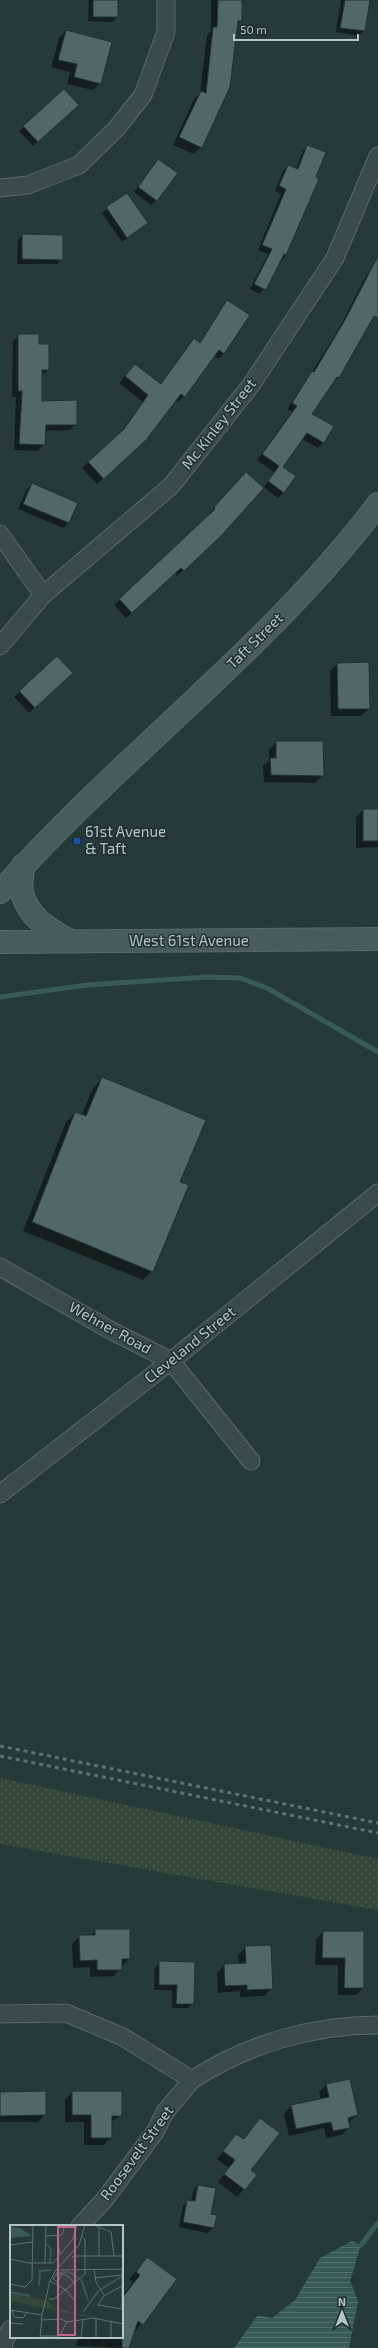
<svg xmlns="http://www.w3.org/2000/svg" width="378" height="2348" font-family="'Exo 2',sans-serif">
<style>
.grass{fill:url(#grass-dots)}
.water{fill:url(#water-rules)}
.shadow{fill:#0007}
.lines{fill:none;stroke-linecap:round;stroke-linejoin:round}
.stream{stroke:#385b57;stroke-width:5}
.building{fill:#516866;stroke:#213230}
.minor-casing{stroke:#586967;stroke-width:19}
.secondary-casing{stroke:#586967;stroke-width:24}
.minor{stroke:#3a4b49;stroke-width:17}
.secondary{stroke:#485d5b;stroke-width:22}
.rail{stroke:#5e7371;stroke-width:3;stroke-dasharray:4 4;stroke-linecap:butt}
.transit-dot{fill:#1a4fb4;stroke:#1f302e;stroke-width:1.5}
.labels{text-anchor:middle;stroke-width:3;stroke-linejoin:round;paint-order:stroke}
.street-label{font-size:15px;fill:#b5c6c5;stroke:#1f302e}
.poi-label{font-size:15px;fill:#b5c6c5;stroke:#1f302e;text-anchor:start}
.inset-river{fill:none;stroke:#385b57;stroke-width:2}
.inset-road{fill:none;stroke:#5f7270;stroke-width:1}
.view{fill:#bc668b;fill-opacity:0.15;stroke:#bc668b;stroke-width:2}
.inset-edge{fill:none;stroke:#b5c6c5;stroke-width:2}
</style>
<defs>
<pattern id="grass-dots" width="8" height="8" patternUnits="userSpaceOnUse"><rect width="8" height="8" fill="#344839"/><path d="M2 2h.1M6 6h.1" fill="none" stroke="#4f6154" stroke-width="1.8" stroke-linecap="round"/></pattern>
<pattern id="water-rules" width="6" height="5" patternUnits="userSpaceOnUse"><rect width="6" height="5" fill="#385b57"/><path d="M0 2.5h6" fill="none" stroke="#53716e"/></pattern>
</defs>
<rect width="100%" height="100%" fill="#263a38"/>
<!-- grass -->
<path class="grass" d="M 0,1778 L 378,1859 L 378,1910 L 0,1844 Z"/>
<!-- water -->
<path class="water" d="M 352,2241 L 361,2245 L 350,2281 L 358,2301 L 349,2348 L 234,2348 L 258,2315 L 272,2318 L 295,2300 L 320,2258 Z"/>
<!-- shadow -->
<path class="shadow" d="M 89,0 L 117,0 L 117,17 L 112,22 L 88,21 Z
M 211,0 L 241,0 L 241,21 L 236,25 L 201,147 L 194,154 L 173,145 L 194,99 L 200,93 L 207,35 L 211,31 Z
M 341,0 L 369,0 L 364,31 L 359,36 L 336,32 Z
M 66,31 L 100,83 L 93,90 L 67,84 L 70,72 L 51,67 L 59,38 Z
M 72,110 L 33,146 L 19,131 L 24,127 Z
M 308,146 L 286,254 L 260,294 L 250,289 L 268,254 L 258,250 L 281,194 L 275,191 L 283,171 L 288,166 L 296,169 L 303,151 Z
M 154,165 L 156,200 L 151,205 L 134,192 Z
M 126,194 L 146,223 L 122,242 L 102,213 Z
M 23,235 L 62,259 L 57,264 L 17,264 L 18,240 Z
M 372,270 L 378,273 L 378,312 L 370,322 L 338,378 L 332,383 L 311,414 L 323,442 L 318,448 L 302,439 L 282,467 L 284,492 L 278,498 L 264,487 L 274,472 L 257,460 L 292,412 L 287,409 L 312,372 L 340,327 L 366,276 Z
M 228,302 L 224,353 L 218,359 L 213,356 L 184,396 L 178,402 L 175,400 L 139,446 L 97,484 L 82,468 L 119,434 L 143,402 L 119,383 L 135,365 L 160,385 L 188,346 L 194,340 L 199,343 Z
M 19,335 L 38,345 L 48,370 L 41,376 L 41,402 L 76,424 L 70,430 L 44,431 L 44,444 L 38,451 L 14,450 L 16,397 L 12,397 L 13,341 Z
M 240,479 L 214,542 L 177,576 L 175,573 L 126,618 L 114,605 L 210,515 L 209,514 Z
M 32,484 L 76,504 L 68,523 L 63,528 L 18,509 L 27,489 Z
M 57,657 L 66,678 L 29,713 L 14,697 Z
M 337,664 L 369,708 L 361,716 L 331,716 L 330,671 Z
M 277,742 L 323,775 L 315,783 L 264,782 L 263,766 L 269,761 L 269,750 Z
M 363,810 L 378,810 L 378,847 L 356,848 L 356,817 Z
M 102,1079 L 179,1182 L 152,1271 L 143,1280 L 23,1231 L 66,1122 L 75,1113 L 81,1116 L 93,1088 Z
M 96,1930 L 129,1958 L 114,1976 L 90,1977 L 90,1967 L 73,1968 L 72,1944 L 80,1936 L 90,1936 Z
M 323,1932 L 363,1932 L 363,1988 L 356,1995 L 338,1995 L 338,1965 L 315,1965 L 316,1939 Z
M 246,1947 L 272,1988 L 264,1996 L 240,1997 L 240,1991 L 218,1993 L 217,1973 L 225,1965 L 239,1965 L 238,1955 Z
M 160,1962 L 193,2003 L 188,2008 L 172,2008 L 172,1990 L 154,1990 L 155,1967 Z
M 326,2085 L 357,2115 L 348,2123 L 349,2127 L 342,2135 L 326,2138 L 324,2128 L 289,2136 L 284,2114 L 291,2106 L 321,2100 L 319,2092 Z
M 73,2092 L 121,2115 L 111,2122 L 111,2137 L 104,2145 L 84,2145 L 84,2122 L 65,2122 L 65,2099 Z
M 0,2093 L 45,2114 L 38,2122 L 0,2122 Z
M 260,2119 L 244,2189 L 237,2197 L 218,2182 L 229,2168 L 217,2159 L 237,2135 L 243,2140 Z
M 198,2186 L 213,2228 L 208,2233 L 179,2227 L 183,2206 L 188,2201 L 191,2202 L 193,2191 Z
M 147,2258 L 176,2279 L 135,2332 L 122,2322 L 122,2297 L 133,2282 L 129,2279 Z
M 122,2333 L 128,2348 L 76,2346 L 79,2337 L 122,2337 Z"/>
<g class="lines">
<!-- stream -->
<path class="stream" d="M 0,997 L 87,985 L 207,977 L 240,978 L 267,988 L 378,1052
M 361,2245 L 378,2223"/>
</g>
<!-- building -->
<path class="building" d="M 93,0 L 118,0 L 118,17 L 93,17 Z
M 218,0 L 242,0 L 242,21 L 238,21 L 230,87 L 202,148 L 179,137 L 201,91 L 206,93 L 213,27 L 217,27 Z
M 345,0 L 370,0 L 365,31 L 340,28 Z
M 66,30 L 112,42 L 101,84 L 74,77 L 77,64 L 58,60 Z
M 64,89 L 79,105 L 38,142 L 23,126 Z
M 307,145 L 326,152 L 316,177 L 319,179 L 286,255 L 284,254 L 266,290 L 254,284 L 272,249 L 262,245 L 286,189 L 279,186 L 288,165 L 298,169 Z
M 158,159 L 178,173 L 157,201 L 138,187 Z
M 127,193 L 148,223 L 127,238 L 106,207 Z
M 22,234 L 63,235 L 63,260 L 22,259 Z
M 378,256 L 378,318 L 374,316 L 339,378 L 337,377 L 312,414 L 334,426 L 324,443 L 307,433 L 283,467 L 296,476 L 284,493 L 268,481 L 279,466 L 262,454 L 297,406 L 292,403 L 312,371 L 314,372 L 345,320 Z
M 227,300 L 250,315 L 224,354 L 219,350 L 185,397 L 181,394 L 146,440 L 104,479 L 88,462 L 124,429 L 148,395 L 125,376 L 135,364 L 161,384 L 194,338 L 200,343 Z
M 18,334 L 39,334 L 39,344 L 49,344 L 49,370 L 42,370 L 42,401 L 77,400 L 77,425 L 46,425 L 45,445 L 19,444 L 22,391 L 18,391 Z
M 246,472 L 264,488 L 221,536 L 184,571 L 181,568 L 132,613 L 119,599 L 215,509 L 214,507 Z
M 32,483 L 78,503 L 69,523 L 23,504 Z
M 57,656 L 73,673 L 35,708 L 19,691 Z
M 369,662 L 370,709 L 338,709 L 337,663 Z
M 276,741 L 323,741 L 324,776 L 271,775 L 270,758 L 276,758 Z
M 363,809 L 378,809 L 378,841 L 363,841 Z
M 102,1077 L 206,1120 L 180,1182 L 189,1185 L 153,1272 L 32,1222 L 75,1112 L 86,1116 Z
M 95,1929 L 130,1929 L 130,1959 L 122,1959 L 122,1970 L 97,1970 L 97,1960 L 80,1961 L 79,1935 L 95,1935 Z
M 323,1931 L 364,1931 L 364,1988 L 344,1988 L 345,1958 L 322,1958 Z
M 271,1945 L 273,1989 L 247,1990 L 247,1985 L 225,1986 L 224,1964 L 246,1963 L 245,1946 Z
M 159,1961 L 195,1962 L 194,2004 L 176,2004 L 177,1985 L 159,1985 Z
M 350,2079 L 358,2115 L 348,2118 L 350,2128 L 333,2131 L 331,2122 L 296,2129 L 291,2105 L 329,2097 L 326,2084 Z
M 46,2091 L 46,2115 L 0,2116 L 0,2092 Z
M 72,2091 L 122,2091 L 122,2116 L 112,2116 L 112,2138 L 91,2138 L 91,2115 L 72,2115 Z
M 260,2118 L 280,2133 L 251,2170 L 257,2175 L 245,2190 L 224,2174 L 235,2160 L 223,2151 L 236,2134 L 244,2139 Z
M 198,2185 L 216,2188 L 211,2214 L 217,2215 L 214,2228 L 183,2222 L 187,2200 L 195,2201 Z
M 147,2257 L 177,2279 L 143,2325 L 138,2321 L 129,2348 L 122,2348 L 122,2298 L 140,2275 L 136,2272 Z"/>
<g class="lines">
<defs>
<path id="minor" d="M 0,188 L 28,185 L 79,165 L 116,129 L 143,95 L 166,32 L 166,0
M 0,534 L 43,595
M 0,646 L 43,595 L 171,486 L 251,385 L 335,258 L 378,156
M 0,1267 L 110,1330 L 171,1361 L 251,1461
M 0,1494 L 171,1361 L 378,1193
M 0,2014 L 66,2013 L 123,2037 L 192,2080 C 247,2044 313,2025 378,2025
M 80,2226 L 105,2199 L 155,2132 L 165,2112 L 192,2080
M 4,2348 L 3,2343 L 11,2329"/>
<path id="secondary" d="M 23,865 C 23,873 20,885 22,893 C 29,918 49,929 70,941
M 0,892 C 120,756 269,649 378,504
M 0,942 L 378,939"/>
</defs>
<!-- minor casing -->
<use href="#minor" class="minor-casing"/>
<!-- secondary casing -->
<use href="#secondary" class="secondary-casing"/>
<!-- minor -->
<use href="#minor" class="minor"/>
<!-- secondary -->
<use href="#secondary" class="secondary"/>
<!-- rail -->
<path class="rail" d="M 0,1746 L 378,1823
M 0,1756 L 378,1833"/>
</g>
<!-- markers -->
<rect class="transit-dot" x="73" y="837" width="8" height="8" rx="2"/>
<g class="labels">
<!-- street labels -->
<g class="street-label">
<text transform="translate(219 424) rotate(-52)" y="5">Mc Kinley Street</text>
<text transform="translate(255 641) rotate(-45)" y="5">Taft Street</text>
<text x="189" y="946">West 61st Avenue</text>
<text transform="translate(110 1328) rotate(29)" y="5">Wehner Road</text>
<text transform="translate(190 1345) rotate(-39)" y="5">Cleveland Street</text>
<text transform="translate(137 2153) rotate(-54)" y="5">Roosevelt Street</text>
</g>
<!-- poi labels -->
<g class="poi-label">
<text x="85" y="837">61st Avenue<tspan x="85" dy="17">&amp; Taft</tspan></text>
</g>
</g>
<!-- overview -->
<g transform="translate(10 2225)">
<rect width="113" height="113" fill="#263a38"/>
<path d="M 0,67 L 39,76 L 44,83 L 113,99 L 0,76 Z" fill="#344839"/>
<path d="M 1,2 L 10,3 L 22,11 L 0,13 Z" fill="#385b57"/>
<path class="inset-river" d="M 37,19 L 41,24 L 40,38M 46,48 L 59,47 L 69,53M 71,54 L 78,75M 29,61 L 30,46 L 41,45M 91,64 L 111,52M 0,67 L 20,71M 73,87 L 89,65"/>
<path class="inset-road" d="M 84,0 L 101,7 L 104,31M 36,11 L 52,10 L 55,0M 47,11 L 50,29M 0,20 L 23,17M 89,31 L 89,3M 62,33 L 63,31 L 113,31M 0,34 L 19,38 L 43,38 L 63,14 L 67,0M 35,39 L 36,0M 84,44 L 86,57 L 94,70M 46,45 L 113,44M 53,49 L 59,52 L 64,58M 45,51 L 43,54 L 48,57 L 50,53 L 52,50 L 53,49 L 45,50 L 50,53M 84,53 L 112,50M 40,56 L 56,65 L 66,77M 0,59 L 15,62 L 22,55 L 23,0M 112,61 L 94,71 L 88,80 L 112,84 L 112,44M 39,74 L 44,74 L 75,49 L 75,15 L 73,12M 0,85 L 32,90M 2,85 L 4,92 L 13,93 L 16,89M 32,95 L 51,94 L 57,97 L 83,93 L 113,99M 0,98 L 13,99M 30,111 L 48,111M 30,113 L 32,90 L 40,56 L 46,45 L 69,20 L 75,0M 48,113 L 57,97M 71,113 L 73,95M 86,113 L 86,93M 101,113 L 101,96"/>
<path class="view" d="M 48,2 L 65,2 L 65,110 L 48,110 Z"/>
<rect width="113" height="113" class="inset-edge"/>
</g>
<!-- north arrow -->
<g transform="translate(342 2312)" stroke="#1f302e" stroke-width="3" paint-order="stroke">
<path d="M0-3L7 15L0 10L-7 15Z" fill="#b5c6c5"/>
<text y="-6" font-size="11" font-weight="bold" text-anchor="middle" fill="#b5c6c5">N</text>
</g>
<!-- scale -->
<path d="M234 34v6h124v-6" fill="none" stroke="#b5c6c5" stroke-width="2"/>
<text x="240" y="34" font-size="12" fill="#b5c6c5" stroke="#1f302e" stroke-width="3" paint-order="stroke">50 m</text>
</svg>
